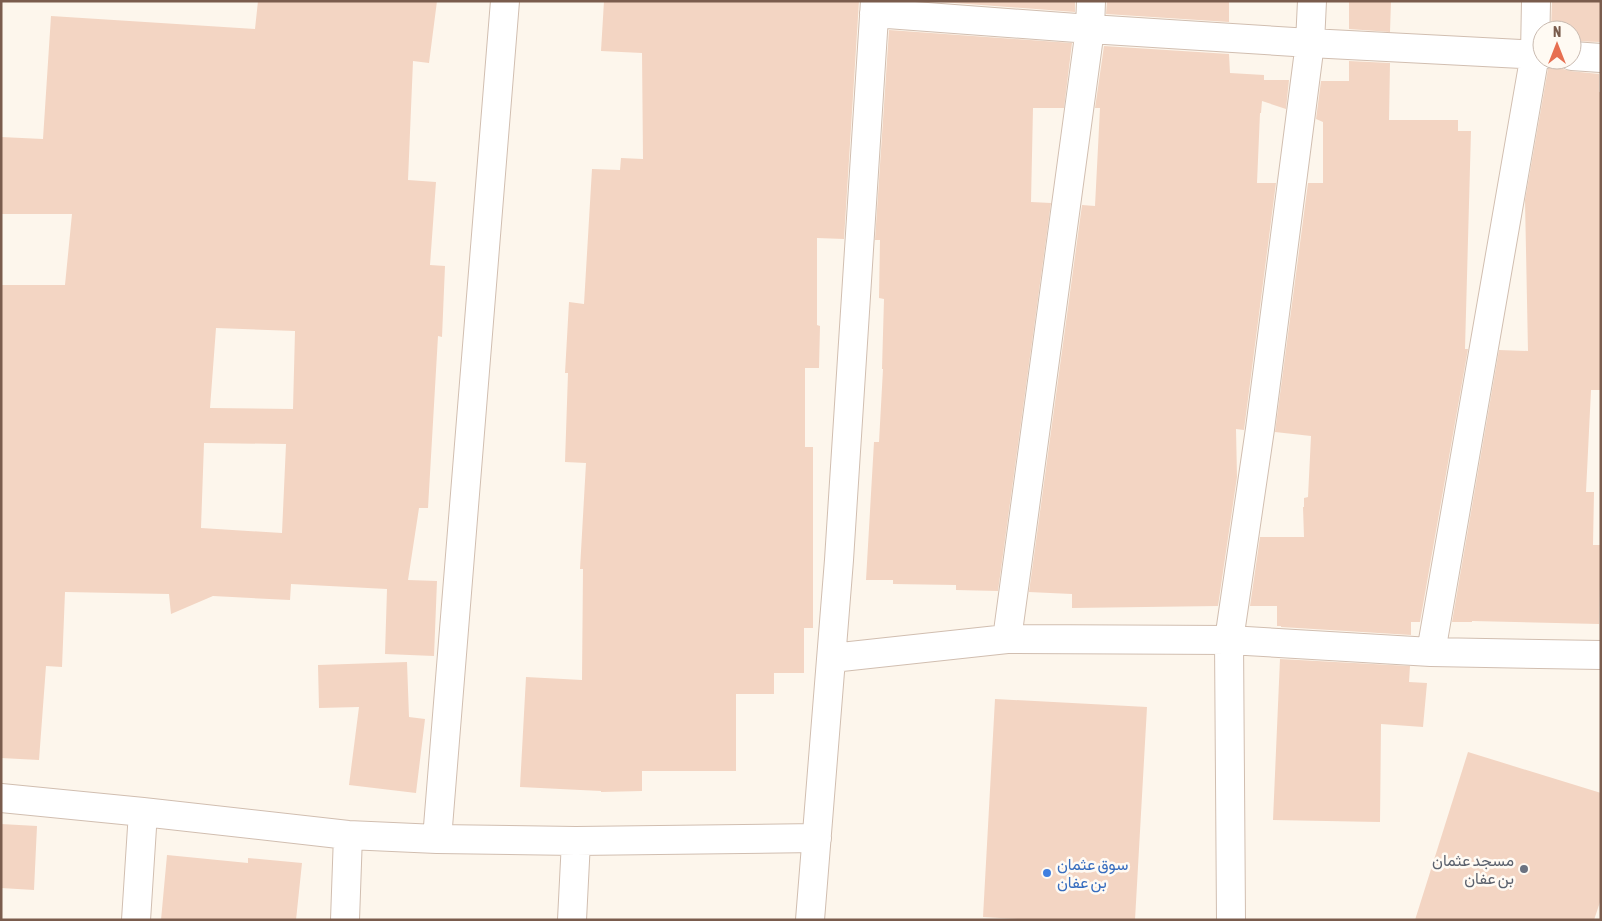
<svg xmlns="http://www.w3.org/2000/svg" width="1602" height="921" font-family="'Asap Condensed',Vazirmatn,sans-serif">
<style>
.building{fill:#f3d5c3;fill-rule:evenodd}
.lines{fill:none;stroke-linecap:round;stroke-linejoin:round}
.minor-casing{stroke:#d1beb0;stroke-width:30}
.minor{stroke:#fff;stroke-width:28}
.worship-dot{fill:#6b7280;stroke:#fffaf3;stroke-width:2}
.shop-dot{fill:#3f7fe0;stroke:#fffaf3;stroke-width:2}
.labels{text-anchor:middle;stroke-width:5;stroke-linejoin:round;paint-order:stroke}
.worship-label{font-size:16px;fill:#5b616d;stroke:#fffaf3;text-anchor:end}
.shop-label{font-size:16px;fill:#366cbe;stroke:#fffaf3;text-anchor:start}
</style>
<rect width="100%" height="100%" fill="#fdf6ec"/>
<!-- building -->
<path class="building" d="M 258,1 L 437,1 L 429,63 L 413,61 L 408,180 L 436,182 L 430,265 L 445,266 L 442,337 L 438,336 L 428,508 L 419,508 L 408,580 L 437,581 L 434,656 L 385,654 L 387,589 L 291,584 L 290,600 L 213,596 L 171,614 L 169,594 L 65,592 L 62,667 L 46,666 L 39,760 L 1,758 L 1,285 L 65,285 L 72,214 L 1,214 L 1,137 L 43,139 L 51,16 L 255,29 ZM 216,328 L 295,331 L 293,409 L 210,408 ZM 204,443 L 286,444 L 282,533 L 201,528 Z
M 604,1 L 859,1 L 844,239 L 817,238 L 817,325 L 820,326 L 819,368 L 805,368 L 805,447 L 813,447 L 813,628 L 804,628 L 804,673 L 774,673 L 774,694 L 736,694 L 736,771 L 642,771 L 642,791 L 601,792 L 601,791 L 520,787 L 526,677 L 582,680 L 583,569 L 580,569 L 586,463 L 565,462 L 568,373 L 565,373 L 569,302 L 584,304 L 592,169 L 620,170 L 621,158 L 643,159 L 642,53 L 601,51 Z
M 927,1 L 1075,1 L 1075,12 Z
M 1107,1 L 1229,1 L 1229,22 L 1106,14 Z
M 1349,1 L 1391,1 L 1390,32 L 1349,29 Z
M 1552,1 L 1601,1 L 1600,42 L 1572,41 L 1572,30 L 1551,30 Z
M 889,30 L 1072,43 L 1064,108 L 1033,108 L 1031,202 L 1051,203 L 998,591 L 956,590 L 956,585 L 893,584 L 893,580 L 866,580 L 874,442 L 879,442 L 883,369 L 882,369 L 884,299 L 879,298 L 880,240 L 875,240 Z
M 1104,46 L 1229,54 L 1230,73 L 1264,75 L 1264,80 L 1289,80 L 1286,109 L 1262,101 L 1261,113 L 1260,113 L 1257,183 L 1276,183 L 1244,430 L 1236,429 L 1237,477 L 1218,606 L 1072,608 L 1072,594 L 1029,592 L 1082,205 L 1095,206 L 1100,108 L 1095,108 Z
M 1556,60 L 1563,69 L 1570,71 L 1599,74 L 1599,92 L 1601,92 L 1601,390 L 1591,390 L 1586,492 L 1594,492 L 1593,545 L 1601,545 L 1599,624 L 1472,621 L 1472,622 L 1452,622 L 1499,350 L 1528,351 L 1525,200 L 1548,69 L 1555,64 Z
M 1349,61 L 1390,63 L 1389,120 L 1458,120 L 1458,131 L 1471,131 L 1465,349 L 1468,349 L 1420,622 L 1411,622 L 1411,635 L 1281,627 L 1281,626 L 1277,626 L 1277,606 L 1250,606 L 1260,537 L 1304,537 L 1303,507 L 1304,507 L 1304,498 L 1308,497 L 1311,436 L 1275,432 L 1308,183 L 1323,183 L 1323,122 L 1316,119 L 1321,81 L 1349,81 Z
M 1280,659 L 1410,666 L 1409,682 L 1427,683 L 1423,727 L 1381,724 L 1380,822 L 1273,820 Z
M 407,662 L 409,717 L 425,719 L 416,793 L 349,785 L 359,707 L 319,708 L 318,665 Z
M 995,699 L 1147,707 L 1135,920 L 1034,920 L 983,917 Z
M 1468,752 L 1601,793 L 1601,899 L 1594,920 L 1415,920 Z
M 1,824 L 37,826 L 34,890 L 1,888 Z
M 167,855 L 248,863 L 248,858 L 302,863 L 296,920 L 161,920 Z"/>
<g class="lines">
<defs>
<path id="minor" d="M 874,13 L 1090,29 L 1310,43 L 1542,55
M 1572,56 L 1601,58
M 1007,639 L 1090,29 L 1091,1
M 1431,652 L 1535,54 L 1536,1
M 832,658 L 1007,639 L 1229,640 L 1431,652 L 1601,655
M 1,798 L 143,812 L 348,835 L 437,839 L 576,841 L 817,838
M 437,839 L 505,1
M 136,920 L 143,812
M 345,920 L 348,835
M 572,920 L 576,841
M 810,920 L 839,560 L 875,1
M 1231,920 L 1229,640 L 1260,429 L 1310,43 L 1312,1"/>
</defs>
<!-- minor casing -->
<use href="#minor" class="minor-casing"/>
<!-- minor -->
<use href="#minor" class="minor"/>
</g>
<!-- markers -->
<circle class="worship-dot" cx="1524" cy="869" r="5"/>
<circle class="shop-dot" cx="1047" cy="873" r="5"/>
<g class="labels">
<!-- worship labels -->
<g class="worship-label">
<text x="1514" y="866">مسجد عثمان<tspan x="1514" dy="18">بن عفان</tspan></text>
</g>
<!-- shop labels -->
<g class="shop-label">
<text x="1057" y="870">سوق عثمان<tspan x="1057" dy="18">بن عفان</tspan></text>
</g>
</g>
<!-- border -->
<rect width="1602" height="921" fill="none" stroke="#7a5c4d" stroke-width="5"/>
<!-- north arrow -->
<g transform="translate(1557 45)"><circle r="24" fill="#fffaf3" stroke="#cabbb1"/>
<path d="M0-4L9 19L0 12L-9 19Z" fill="#e76f51"/>
<text y="-8" font-size="14" font-weight="bold" text-anchor="middle" fill="#7a5c4d">N</text>
</g>
</svg>
